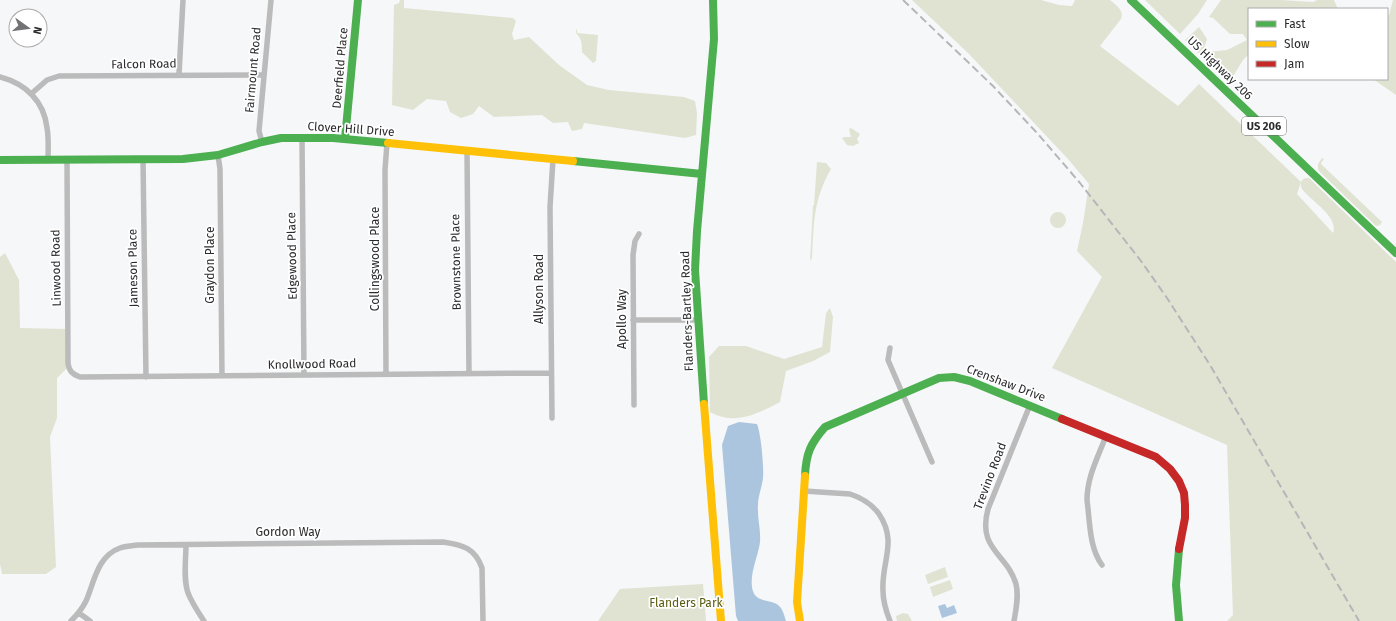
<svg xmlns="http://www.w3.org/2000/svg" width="1396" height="621" font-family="'Fira Sans',sans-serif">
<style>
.green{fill:#e0e3d2}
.water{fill:#aac5dd}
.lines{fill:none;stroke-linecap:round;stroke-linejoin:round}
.street{stroke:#bbb;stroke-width:5.5}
.fast{stroke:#4caf50;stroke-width:8}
.slow{stroke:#ffc107;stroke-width:8}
.jam{stroke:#c62828;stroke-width:8}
.rail{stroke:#b6b6b8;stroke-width:2;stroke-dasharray:8 4;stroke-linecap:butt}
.labels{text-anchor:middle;stroke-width:3.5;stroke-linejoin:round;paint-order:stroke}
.shield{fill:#fff;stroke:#6b6b6c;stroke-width:1}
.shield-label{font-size:11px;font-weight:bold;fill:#2b2b2d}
.street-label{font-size:12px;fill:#2b2b2d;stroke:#fff}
.park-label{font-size:12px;fill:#595b10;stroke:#fff}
</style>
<rect width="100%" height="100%" fill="#f5f7f9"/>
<!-- green -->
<path class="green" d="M 400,0 L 404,0 L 404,8 L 513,18 L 516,21 L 512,34 L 514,40 L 529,37 L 559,65 L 587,85 L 609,90 L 684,97 L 695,101 L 697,113 L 696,135 L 685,138 L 584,123 L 582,129 L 572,131 L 568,122 L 553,123 L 542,115 L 494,117 L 479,106 L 473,114 L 461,118 L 450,112 L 446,101 L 427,99 L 413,110 L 392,105 L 394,5 L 399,3 Z
M 912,0 L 1041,0 L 1059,5 L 1072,6 L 1075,0 L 1110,0 C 1117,6 1124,10 1121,19 L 1100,46 L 1178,106 L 1199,84 L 1301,182 L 1297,194 L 1333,233 C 1339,217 1311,201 1302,189 C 1299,183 1302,177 1309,178 L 1311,180 L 1396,262 L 1396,621 L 1227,621 L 1233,615 L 1227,445 L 1052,368 L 1102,277 L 1077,251 L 1083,223 L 1089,184 L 1068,159 L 969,54 Z
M 1145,0 L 1207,0 L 1198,14 L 1180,34 Z
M 1221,0 L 1281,0 L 1313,2 L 1317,0 L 1334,0 L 1338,9 L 1249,9 L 1249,54 L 1243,60 L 1229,83 L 1185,40 L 1199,27 L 1207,39 L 1204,48 L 1208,52 L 1227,50 L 1247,40 L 1243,34 L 1230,34 L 1213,18 L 1209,17 Z
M 1393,0 L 1396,0 L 1396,95 L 1373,79 L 1387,79 L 1387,16 L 1389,15 Z
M 576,29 L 577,30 L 577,33 L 598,35 L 596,61 L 593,63 L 582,52 C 582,44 582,39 576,33 Z
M 851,128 L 860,134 L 857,139 L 859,143 L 853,146 L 847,145 L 842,138 L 844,137 L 851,137 L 849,129 Z
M 1322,158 L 1324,159 L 1321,163 L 1322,165 L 1382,222 L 1380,225 L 1377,226 L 1375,225 L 1319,171 L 1318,169 L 1318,164 Z
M 817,162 L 826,163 L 831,169 C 813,200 814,224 812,258 L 810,261 L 813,205 L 814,205 Z
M1050 220a8 8 0 1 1 16 0a8 8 0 1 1-16 0Z
M 5,253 L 19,280 L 20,328 L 67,329 L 67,368 L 57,378 L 57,418 L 50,437 L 56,567 L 46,574 L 2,574 L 0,564 L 0,257 Z
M 830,308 L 833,317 L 830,352 L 813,361 L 786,371 L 780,402 C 757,414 735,426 710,412 L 709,357 L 719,346 L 746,346 L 784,359 L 822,347 L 826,313 Z
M 945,567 L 948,577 L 928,584 L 925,575 Z
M 950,580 L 953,589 L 933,597 L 930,587 Z
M 703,584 L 706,621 L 598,621 L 620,589 Z
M 903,613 L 908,614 L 912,621 L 897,621 L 896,616 Z"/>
<!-- water -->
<path class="water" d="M 739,422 L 757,424 C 761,434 764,466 763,478 C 762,487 758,496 758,505 C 757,517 761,530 760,542 C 758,557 750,572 752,587 C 754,603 769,599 778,605 C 783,609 784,615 786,621 L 738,621 L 736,616 L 722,445 L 728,426 Z
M 945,604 L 947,608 L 954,605 L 957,613 L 942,618 L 938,606 Z"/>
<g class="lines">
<!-- street -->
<path class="street" d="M 179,74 L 183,0
M 0,77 C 26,84 44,101 47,128 C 49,138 48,149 48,160
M 31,94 L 47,80 L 59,76 L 263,75
M 302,137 L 304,375
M 262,142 L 259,131 L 271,0
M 467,151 L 469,373
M 218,155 L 220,169 L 222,376
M 67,159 L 68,363 C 69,371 72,374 80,377 L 551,373
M 143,159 L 146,377
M 633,320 L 698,320
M 890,348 L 888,360 L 932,462
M 386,374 L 385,170 L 387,143
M 634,405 L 633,255 L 635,241 L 639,234
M 552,418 L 550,207 L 553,159
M 804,491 L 850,494 C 862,498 872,504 879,514 C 898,542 881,562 883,591 C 883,602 886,611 890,621
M 186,545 C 186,560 183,578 188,593 C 192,603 198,612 204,621
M 1102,565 C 1089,547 1090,522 1087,500 C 1087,477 1098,457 1106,436
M 79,613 L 90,621
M 71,621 C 77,615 82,609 86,601 C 94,583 97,556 120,548 C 125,546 132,546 138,545 L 443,542 C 463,545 475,548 482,568 L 483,621
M 1014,621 C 1016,609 1019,596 1016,584 C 1007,553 977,550 988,509 L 1030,405"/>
<!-- fast -->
<path class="fast" d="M 1131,0 L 1396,253
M 345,139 L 358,0
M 0,160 L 183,159 L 218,155 L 262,142 L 281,138 L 333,138 L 388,143
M 573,161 L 702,174
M 704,404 L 695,270 L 697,231 L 714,39 L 713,0
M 805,476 C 806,454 810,444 825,427 L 939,378 L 954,377 L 970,381 L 1062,419
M 1179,621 L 1176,585 L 1179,549"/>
<!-- slow -->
<path class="slow" d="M 388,143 L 573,161
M 704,404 L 721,621
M 800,621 L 797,602 L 805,476"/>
<!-- jam -->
<path class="jam" d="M 1062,419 L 1156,457 L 1170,469 L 1179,481 L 1184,493 L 1185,505 L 1185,518 L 1179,549"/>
<!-- rail -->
<path class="rail" d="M 903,0 L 993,86 L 1038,134 L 1080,183 L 1141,261 L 1167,298 L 1210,365 L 1359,621"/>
</g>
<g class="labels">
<!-- shield labels -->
<rect class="shield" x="1242" y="117" width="44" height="18" rx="3"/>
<g class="shield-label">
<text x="1264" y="130">US 206</text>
</g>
<!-- street labels -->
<g class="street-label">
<text transform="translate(144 64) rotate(-1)" y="4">Falcon Road</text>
<text transform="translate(340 68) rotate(-85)" y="4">Deerfield Place</text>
<text transform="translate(1220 68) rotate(44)" y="4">US Highway 206</text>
<text transform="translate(253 70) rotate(-85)" y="4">Fairmount Road</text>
<text transform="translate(351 129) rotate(4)" y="4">Clover Hill Drive</text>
<text transform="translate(292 256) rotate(-91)" y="4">Edgewood Place</text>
<text transform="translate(375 259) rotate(-90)" y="4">Collingswood Place</text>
<text transform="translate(456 262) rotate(-91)" y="4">Brownstone Place</text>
<text transform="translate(210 265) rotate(-90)" y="4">Graydon Place</text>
<text transform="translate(56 268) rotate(-91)" y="4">Linwood Road</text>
<text transform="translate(133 268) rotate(-91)" y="4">Jameson Place</text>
<text transform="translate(539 289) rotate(-90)" y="4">Allyson Road</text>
<text transform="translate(687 311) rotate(-92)" y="4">Flanders-Bartley Road</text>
<text transform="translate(622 319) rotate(-90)" y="4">Apollo Way</text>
<text transform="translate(312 364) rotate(-1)" y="4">Knollwood Road</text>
<text transform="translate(1006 383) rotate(21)" y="4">Crenshaw Drive</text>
<text transform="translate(990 476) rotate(-69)" y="4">Trevino Road</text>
<text x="288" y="536">Gordon Way</text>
</g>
<!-- park labels -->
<g class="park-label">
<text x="686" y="607">Flanders Park</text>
</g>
</g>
<!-- legend -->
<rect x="1248" y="8" width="140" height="72" fill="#ffffff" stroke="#aaaaab"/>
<rect x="1256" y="21" width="20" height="6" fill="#4caf50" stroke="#aaaaab"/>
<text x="1284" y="28" font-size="12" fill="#2b2b2d">Fast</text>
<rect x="1256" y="41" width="20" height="6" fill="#ffc107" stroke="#aaaaab"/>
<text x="1284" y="48" font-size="12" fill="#2b2b2d">Slow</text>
<rect x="1256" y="61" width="20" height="6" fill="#c62828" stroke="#aaaaab"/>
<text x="1284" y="68" font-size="12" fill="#2b2b2d">Jam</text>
<!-- north arrow -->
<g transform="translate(28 28) rotate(104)"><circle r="19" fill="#ffffff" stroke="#aaaaab"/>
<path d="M0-3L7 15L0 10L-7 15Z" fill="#727274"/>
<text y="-6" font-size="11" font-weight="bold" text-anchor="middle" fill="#2b2b2d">N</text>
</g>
</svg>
